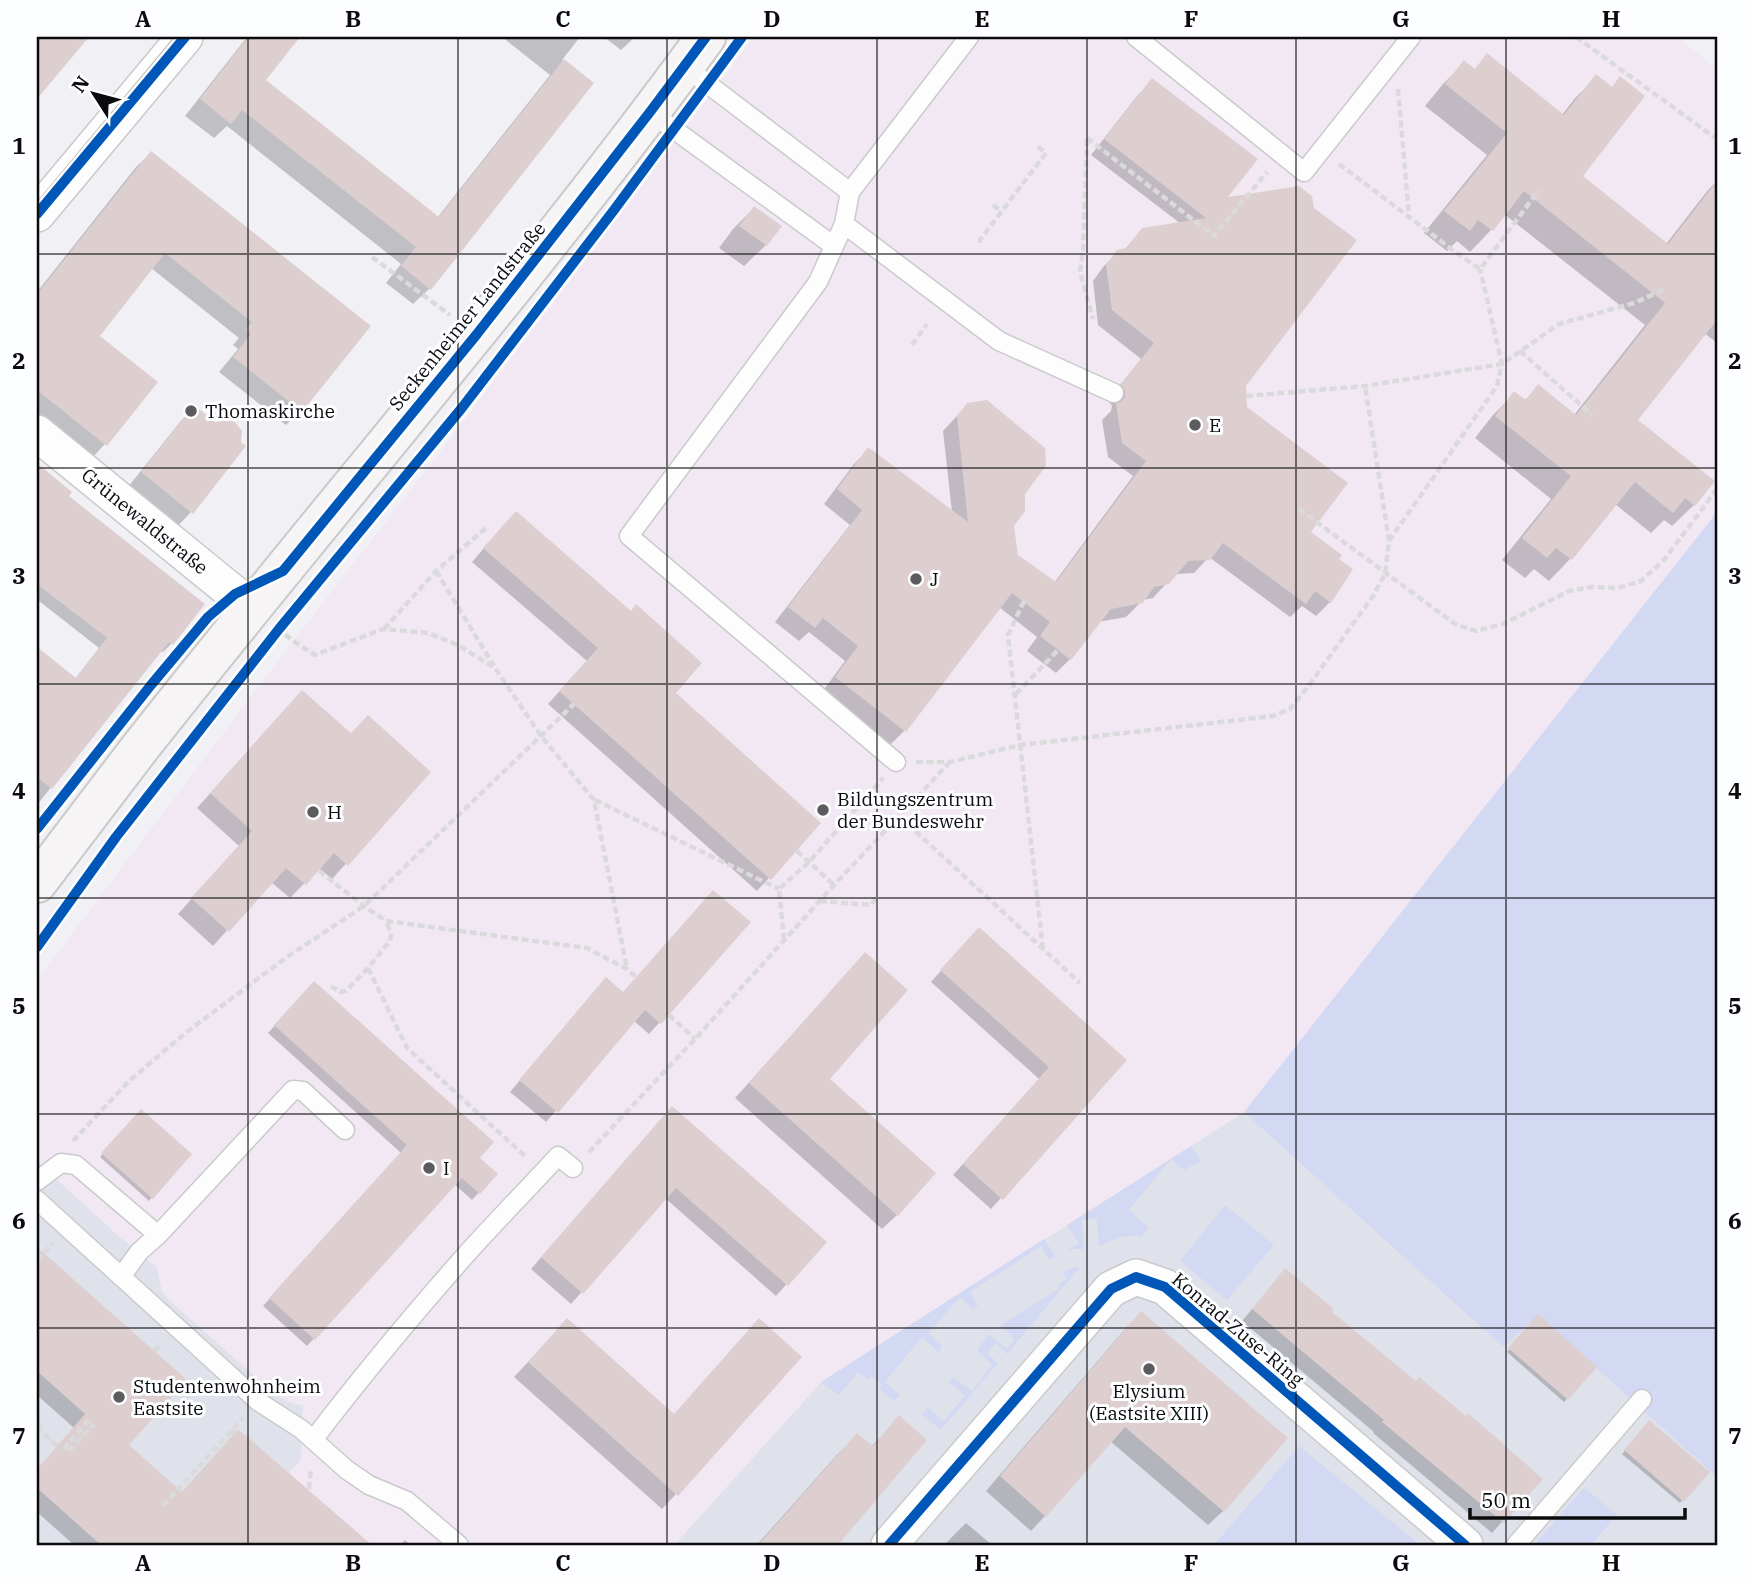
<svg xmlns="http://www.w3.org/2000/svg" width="1754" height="1582" font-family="'IBM Plex Serif',serif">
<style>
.built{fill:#e0e2eb}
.education{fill:#f2e8f3}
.green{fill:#d3d8f3}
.shadow{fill:#0003}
.building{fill:#ddcfd0}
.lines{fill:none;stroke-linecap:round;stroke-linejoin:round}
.service-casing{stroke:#cacacd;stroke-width:21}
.minor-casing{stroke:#cacacd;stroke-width:38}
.secondary-casing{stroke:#cacacd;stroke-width:42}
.path{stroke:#dadadc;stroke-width:4.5;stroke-dasharray:7 3.5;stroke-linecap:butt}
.service{stroke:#fdfdfe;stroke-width:18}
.minor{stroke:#fdfdfe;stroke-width:35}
.secondary{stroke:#f7f4f5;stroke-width:38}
.tram{stroke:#c1c1c2;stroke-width:2}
.cycleway-casing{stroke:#fdfeff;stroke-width:15}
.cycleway{stroke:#0057b8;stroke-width:10}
.grid{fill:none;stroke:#0b0b0d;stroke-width:2;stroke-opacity:0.55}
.poi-dot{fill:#5c5c5e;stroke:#fdfeff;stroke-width:2.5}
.labels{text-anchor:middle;stroke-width:6;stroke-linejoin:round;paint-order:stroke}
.street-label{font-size:19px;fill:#0b0b0d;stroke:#fdfeff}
.poi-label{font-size:19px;fill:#0b0b0d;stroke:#fdfeff;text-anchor:start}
.neatline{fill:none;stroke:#0b0b0d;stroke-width:2.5}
.grid-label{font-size:23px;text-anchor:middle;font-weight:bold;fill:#0b0b0d}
</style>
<rect width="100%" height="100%" fill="#f1f1f5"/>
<!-- built -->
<path class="built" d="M 1717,512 L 1717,1545 L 674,1545 L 821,1382 L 1244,1112 Z
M 37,1161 L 120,1237 L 157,1267 L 162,1291 L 291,1403 L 303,1405 L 301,1460 L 225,1545 L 37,1545 Z"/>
<!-- education -->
<path class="education" d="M 754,37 L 1677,37 L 1717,69 L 1717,512 L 1244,1112 L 821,1382 L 674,1545 L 225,1545 L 301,1460 L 303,1405 L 291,1403 L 276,1395 L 169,1300 L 162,1291 L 157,1267 L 120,1237 L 37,1161 L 37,980 L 293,641 L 434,460 Z"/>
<!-- green -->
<path class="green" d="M 1717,512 L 1717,1477 L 1538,1315 L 1503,1347 L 1244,1112 Z
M 1191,1146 L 1202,1161 L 1184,1170 L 1171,1159 L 1129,1210 L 1149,1228 L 1141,1237 C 1126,1233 1112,1239 1099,1247 L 1097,1218 L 1082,1220 L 1084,1249 L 1073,1249 L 1064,1253 L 1079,1243 L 1067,1225 Z
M 1225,1205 L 1274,1245 L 1227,1300 L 1180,1261 Z
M 1044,1239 L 1056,1257 L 1049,1260 L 1041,1246 L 970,1292 L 978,1306 L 973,1309 L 961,1298 L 951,1307 L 929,1333 L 942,1346 L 938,1352 L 922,1337 L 885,1382 L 900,1395 L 894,1401 L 879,1389 L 882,1385 L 872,1376 L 868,1380 L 858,1372 L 839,1395 L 821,1382 Z
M 1076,1267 L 1079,1268 L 1007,1354 L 996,1343 L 987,1353 L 998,1363 L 941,1430 L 921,1414 L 928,1408 L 944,1421 L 965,1395 L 949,1382 L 953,1377 L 972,1391 L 992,1365 L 977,1350 L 989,1334 L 1007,1349 L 1015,1339 L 1000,1326 L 1060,1288 L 1058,1285 L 1067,1279 L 1063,1273 L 1070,1269 Z
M 1299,1446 L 1408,1535 L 1420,1545 L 1214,1545 Z
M 1583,1489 L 1586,1489 L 1617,1515 L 1591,1545 L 1534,1545 Z"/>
<!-- shadow -->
<path class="shadow" d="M 37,37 L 87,37 L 37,97 Z
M 247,37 L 298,37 L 263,80 L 437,218 L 550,75 L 502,37 L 580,37 L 562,60 L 591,83 L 429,289 L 413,304 L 386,283 L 401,264 L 227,126 L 214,138 L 185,116 Z
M 604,37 L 635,37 L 621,50 Z
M 1488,56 L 1562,115 L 1575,98 L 1597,77 L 1580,176 L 1666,244 L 1708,190 L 1717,181 L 1717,343 L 1704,333 L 1635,420 L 1694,505 L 1672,526 L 1664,520 L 1651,533 L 1615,504 L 1570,559 L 1549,581 L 1534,569 L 1525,578 L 1502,560 L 1551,499 L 1475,438 L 1493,415 L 1515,393 L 1524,401 L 1538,387 L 1574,415 L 1645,325 L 1504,214 L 1491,230 L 1470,252 L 1457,241 L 1447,251 L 1424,233 L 1487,155 L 1425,106 L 1443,84 L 1464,63 L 1474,70 Z
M 1152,81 L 1224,200 L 1246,408 L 1309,532 L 1330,602 L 1316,616 L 1302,606 L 1290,617 L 1209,557 L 1194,573 L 1175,574 L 1153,598 L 1143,600 L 1126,617 L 1098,622 L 1070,659 L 1056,673 L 1027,651 L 1037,637 L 999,607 L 904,731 L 890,745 L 822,692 L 845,661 L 809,632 L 799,641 L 775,622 L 850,525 L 824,504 L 854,464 L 868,450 L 952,512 L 943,431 L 968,404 L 1023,494 L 1012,525 L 1016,556 L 1054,583 L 1133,476 L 1108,457 L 1102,420 L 1111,411 L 1112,406 L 1108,400 L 1141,359 L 1098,325 L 1093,281 L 1103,267 L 1118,252 L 1123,251 L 1143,230 L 1181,224 L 1091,155 L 1138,95 Z
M 151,153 L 368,326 L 301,410 L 286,425 L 219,372 L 238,349 L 233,345 L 239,338 L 151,268 L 97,336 L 105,444 L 91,459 L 37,416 L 37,292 L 136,167 Z
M 754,208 L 779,227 L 766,245 L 744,266 L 719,248 L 733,229 Z
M 194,407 L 191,512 L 177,527 L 128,487 L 180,422 Z
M 37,465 L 70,492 L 67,496 L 172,643 L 163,652 L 160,650 L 37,805 L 37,649 L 75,679 L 99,648 L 39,601 L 37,604 Z
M 503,526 L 674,693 L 819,823 L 757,891 L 548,704 L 587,661 L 472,562 Z
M 288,706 L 429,772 L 332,879 L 319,868 L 290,898 L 271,882 L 213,946 L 178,914 L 239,846 L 197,808 Z
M 748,923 L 649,1034 L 634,1021 L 546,1122 L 510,1092 L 595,991 L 623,994 Z
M 968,940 L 1125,1060 L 991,1209 L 953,1175 L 1039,1079 L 931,982 Z
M 851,969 L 827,1079 L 897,1215 L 882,1229 L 735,1098 Z
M 307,990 L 496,1174 L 472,1200 L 454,1184 L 307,1346 L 263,1306 L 401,1153 L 268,1033 Z
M 141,1112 L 190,1155 L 149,1201 L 100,1157 Z
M 661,1120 L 824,1242 L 776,1296 L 665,1198 L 571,1304 L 531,1269 Z
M 46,1257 L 127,1446 L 181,1493 L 238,1431 L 369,1545 L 74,1545 L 37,1512 L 37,1470 L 74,1428 L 37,1395 L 37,1267 Z
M 1275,1282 L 1330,1312 L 1416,1383 L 1540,1479 L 1492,1533 L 1373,1433 L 1374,1432 L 1242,1321 Z
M 1141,1313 L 1223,1511 L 1208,1525 L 1110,1441 L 1045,1516 L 1031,1531 L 986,1491 L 1126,1328 Z
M 1538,1317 L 1595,1367 L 1564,1402 L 1507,1352 Z
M 567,1320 L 676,1494 L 662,1509 L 514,1377 Z
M 899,1418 L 924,1441 L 835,1545 L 757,1545 L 836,1456 L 857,1435 L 871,1447 Z
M 1649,1423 L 1707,1472 L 1680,1503 L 1622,1454 Z
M 966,1523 L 992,1545 L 944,1545 Z
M 405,1540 L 411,1545 L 400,1545 Z"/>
<!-- building -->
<path class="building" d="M 37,37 L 89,37 L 37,99 Z
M 248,37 L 300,37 L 266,80 L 439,217 L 564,59 L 594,83 L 431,290 L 401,266 L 416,247 L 242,110 L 231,124 L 200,99 Z
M 1487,53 L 1564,115 L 1596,74 L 1612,87 L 1620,76 L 1645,96 L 1583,176 L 1668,244 L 1717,181 L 1717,320 L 1638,420 L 1715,481 L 1695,506 L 1685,498 L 1673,513 L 1635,482 L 1572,560 L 1556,548 L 1547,558 L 1522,538 L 1571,476 L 1495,416 L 1514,391 L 1526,400 L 1538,384 L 1576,415 L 1665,303 L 1524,191 L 1493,231 L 1478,220 L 1470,231 L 1444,211 L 1507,133 L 1445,84 L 1464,60 L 1475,69 Z
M 1152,78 L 1258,159 L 1228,197 L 1299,186 L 1312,196 L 1314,208 L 1357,240 L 1246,386 L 1247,407 L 1348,483 L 1311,532 L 1342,555 L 1339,559 L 1353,569 L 1331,603 L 1315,591 L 1306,604 L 1223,543 L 1210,560 L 1188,561 L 1169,584 L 1154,587 L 1143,603 L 1111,609 L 1071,660 L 1040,636 L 1050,622 L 1012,593 L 906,732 L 835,677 L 858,646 L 823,618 L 815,628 L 788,607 L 862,510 L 837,489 L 868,447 L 968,522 L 957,416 L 967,403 L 987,400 L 1045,448 L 1046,466 L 1025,494 L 1025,511 L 1014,526 L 1018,555 L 1056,582 L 1146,461 L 1122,443 L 1116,404 L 1121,402 L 1125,397 L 1125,391 L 1121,384 L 1154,343 L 1112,310 L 1106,265 L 1117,250 L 1126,248 L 1142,228 L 1206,218 L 1104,139 Z
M 151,151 L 371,326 L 302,412 L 233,357 L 251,334 L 246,330 L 252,322 L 165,253 L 100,336 L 158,382 L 107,446 L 37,390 L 37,294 Z
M 754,206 L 782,226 L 767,246 L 739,226 Z
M 194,405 L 215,422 L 230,420 L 235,422 L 242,431 L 241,442 L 246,446 L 193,514 L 141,472 Z
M 37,463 L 72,492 L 69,496 L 205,604 L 173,645 L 169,642 L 52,789 L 37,777 L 37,647 L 76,678 L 107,638 L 37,584 Z
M 516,511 L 631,611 L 636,604 L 702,663 L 676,693 L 821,823 L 771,880 L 559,691 L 598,648 L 483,548 Z
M 302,690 L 351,733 L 368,715 L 431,772 L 348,866 L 334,853 L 306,885 L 286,868 L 229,932 L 191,898 L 252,831 L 210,793 Z
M 713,890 L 751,922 L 661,1024 L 645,1010 L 558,1113 L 519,1080 L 606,977 L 623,992 Z
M 979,927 L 1127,1060 L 1003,1200 L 963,1164 L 1049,1067 L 940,970 Z
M 865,952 L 908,990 L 830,1079 L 936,1173 L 898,1216 L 749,1083 Z
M 314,981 L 494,1142 L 480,1158 L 498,1174 L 480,1194 L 462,1178 L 315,1340 L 269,1298 L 407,1145 L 274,1025 Z
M 672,1106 L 827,1242 L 788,1286 L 676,1188 L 583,1294 L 541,1257 Z
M 141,1109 L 192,1154 L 153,1199 L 101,1153 Z
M 37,1247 L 187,1380 L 129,1445 L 182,1492 L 238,1429 L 372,1545 L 101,1545 L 37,1488 L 37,1469 L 85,1414 L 37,1371 Z
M 1285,1268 L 1334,1309 L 1332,1312 L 1416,1381 L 1419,1377 L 1466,1416 L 1468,1413 L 1543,1479 L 1504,1523 L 1382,1422 L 1384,1420 L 1252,1309 Z
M 1141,1311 L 1288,1438 L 1224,1512 L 1125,1427 L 1046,1517 L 1000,1476 Z
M 1538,1314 L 1597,1367 L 1568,1400 L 1508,1348 Z
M 567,1318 L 674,1414 L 759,1318 L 802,1357 L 678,1496 L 528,1362 Z
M 899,1415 L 927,1440 L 838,1545 L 758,1545 L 857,1433 L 873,1446 Z
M 1649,1420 L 1710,1472 L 1684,1502 L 1624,1450 Z"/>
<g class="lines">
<defs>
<path id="service" d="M 1136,37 L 1304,172 L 1411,37
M 684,66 L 850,192
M 650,112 L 834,246
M 844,224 L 999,341 L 1114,393
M 896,762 L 629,536 L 818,282 L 844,224 L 850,192 L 969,37
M 37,1181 L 61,1163 L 76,1165 L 158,1235
M 37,1200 L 259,1402 L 301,1429 L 347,1470 L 369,1485 L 407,1501 L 459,1545
M 121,1277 L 139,1252 L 158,1235 L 293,1090 L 303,1091 L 345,1130
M 313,1440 C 361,1377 411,1317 463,1258 C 494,1223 527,1190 558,1156 L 573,1168
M 1516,1545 L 1642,1399"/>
<path id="minor" d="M 37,214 L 185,37
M 37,433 L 253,609
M 889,1545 L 1111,1289 L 1136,1277 L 1165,1287 L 1465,1545"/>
<path id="secondary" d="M 37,883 C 71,838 105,794 139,749 C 326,511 527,282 706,37"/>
</defs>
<!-- service casing -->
<use href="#service" class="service-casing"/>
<!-- minor casing -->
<use href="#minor" class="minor-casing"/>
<!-- secondary casing -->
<use href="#secondary" class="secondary-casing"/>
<!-- path -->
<path class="path" d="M 1576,37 L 1717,139
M 1398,89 L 1409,216
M 1087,138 L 1214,236 L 1267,172
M 1087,139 L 1083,251 L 1080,272 L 1093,319
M 1339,164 L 1454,251 L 1480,269 L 1539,190
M 993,205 L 1001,211
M 980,243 L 980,240 L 1046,153 L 1036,145
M 372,257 L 450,315
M 912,345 L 927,324
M 1520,351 L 1592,415
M 1246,396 L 1365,386 L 1502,364 L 1559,324 L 1634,303 L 1663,290
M 1299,509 L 1455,624 L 1476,631 L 1503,624 L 1569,591 L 1592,587 L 1618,588 L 1641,581 L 1664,560 L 1717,489
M 1389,541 L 1497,386 L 1502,364 L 1480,269
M 436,571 L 494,666
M 1024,601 L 1008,635 L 1043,950
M 277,628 L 293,641 L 315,655 L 383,629 L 428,633 L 458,645 L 495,668 L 541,736 L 594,800 L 627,969
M 384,629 L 436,571 L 486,528
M 1016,694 L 1058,650
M 916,762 L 950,762 L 1020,745 L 1273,716 L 1290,709 L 1307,688 L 1373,596 L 1385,574 L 1389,541 L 1365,386
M 595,800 L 779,889
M 900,817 L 1080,983
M 797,851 L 834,885
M 319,871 L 364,906 L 386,921 L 587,948 L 627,969 L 636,977
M 820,901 L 871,905 L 878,895
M 784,940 L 779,889 L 809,862 L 883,778
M 368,968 L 407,1048 L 527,1158
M 331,986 L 340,992 L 346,991 L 368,968 L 390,941 L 391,933 L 386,921
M 669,1015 L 695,1039
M 73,1141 L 129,1081 L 188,1031 L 287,957 L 364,906 L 574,704
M 589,1152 L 695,1039 L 834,885 L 949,763
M 37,1260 L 53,1243
M 154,1351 L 162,1343
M 37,1415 L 41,1431 L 57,1446
M 89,1420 L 65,1447 L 69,1451 L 94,1424
M 232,1435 L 237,1428 L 235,1427
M 309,1489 L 311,1469
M 163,1506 L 243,1418"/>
<!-- service -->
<use href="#service" class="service"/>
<!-- minor -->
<use href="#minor" class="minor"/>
<!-- secondary -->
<use href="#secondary" class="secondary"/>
<!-- tram -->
<path class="tram" d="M 37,203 L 175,37
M 37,222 L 191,37"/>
<defs>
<path id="cycleway" d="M 37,214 L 185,37
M 37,829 L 151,685 L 208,617 L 235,594 L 283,571 L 477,334 L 650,112 L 706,37
M 37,947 L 116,837 L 279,629 L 461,409 L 614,210 L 742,37
M 889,1545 L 1111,1289 L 1136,1277 L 1165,1287 L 1465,1545"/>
</defs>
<!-- cycleway casing -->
<use href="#cycleway" class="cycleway-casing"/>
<!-- cycleway -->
<use href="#cycleway" class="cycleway"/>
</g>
<!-- grid -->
<path class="grid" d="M 248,37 L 248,1545M 458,37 L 458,1545M 667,37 L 667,1545M 877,37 L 877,1545M 1087,37 L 1087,1545M 1296,37 L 1296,1545M 1506,37 L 1506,1545M 37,254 L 1717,254M 37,468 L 1717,468M 37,684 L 1717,684M 37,898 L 1717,898M 37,1114 L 1717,1114M 37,1328 L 1717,1328"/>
<!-- markers -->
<g class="poi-dot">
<circle cx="191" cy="411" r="7"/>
<circle cx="1195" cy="425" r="7"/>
<circle cx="916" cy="579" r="7"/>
<circle cx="823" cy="810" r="7"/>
<circle cx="313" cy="812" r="7"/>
<circle cx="429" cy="1168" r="7"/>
<circle cx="1149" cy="1369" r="7"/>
<circle cx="119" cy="1397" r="7"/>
</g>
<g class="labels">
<!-- street labels -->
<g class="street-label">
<text transform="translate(467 316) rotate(-51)" y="7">Seckenheimer Landstraße</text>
<text transform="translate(145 521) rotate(39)" y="7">Grünewaldstraße</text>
<text transform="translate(1238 1329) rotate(40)" y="7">Konrad-Zuse-Ring</text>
</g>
<!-- poi labels -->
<g class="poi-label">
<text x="205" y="418">Thomaskirche</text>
<text x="1209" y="432">E</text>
<text x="930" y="586">J</text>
<text x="837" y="806">Bildungszentrum<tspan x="837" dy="22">der Bundeswehr</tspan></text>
<text x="327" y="819">H</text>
<text x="443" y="1175">I</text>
<text x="133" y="1393">Studentenwohnheim<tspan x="133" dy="22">Eastsite</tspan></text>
<text x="1149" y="1398" text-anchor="middle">Elysium<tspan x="1149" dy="22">(Eastsite XIII)</tspan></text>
</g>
</g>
<!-- border -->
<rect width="1754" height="1582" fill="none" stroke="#fdfeff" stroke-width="77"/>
<!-- north arrow -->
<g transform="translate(94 94) rotate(306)" stroke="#fdfeff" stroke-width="5" paint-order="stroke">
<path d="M0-5L12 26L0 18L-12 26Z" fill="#0b0b0d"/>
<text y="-10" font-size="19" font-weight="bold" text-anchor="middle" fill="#0b0b0d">N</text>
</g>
<!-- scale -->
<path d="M1470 1508v10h215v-10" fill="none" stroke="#0b0b0d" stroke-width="3.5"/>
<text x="1481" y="1508" font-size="21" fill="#0b0b0d" stroke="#fdfeff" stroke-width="5" paint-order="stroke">50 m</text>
<rect x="38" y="38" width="1678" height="1506" class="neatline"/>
<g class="grid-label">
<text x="143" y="27">A</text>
<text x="353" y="27">B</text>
<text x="563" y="27">C</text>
<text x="772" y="27">D</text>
<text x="982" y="27">E</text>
<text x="1191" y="27">F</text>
<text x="1401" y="27">G</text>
<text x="1611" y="27">H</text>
<text x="19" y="154">1</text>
<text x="1735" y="154">1</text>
<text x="19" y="369">2</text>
<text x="1735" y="369">2</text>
<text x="19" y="584">3</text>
<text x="1735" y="584">3</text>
<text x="19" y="799">4</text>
<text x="1735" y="799">4</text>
<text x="19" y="1014">5</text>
<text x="1735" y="1014">5</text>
<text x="19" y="1229">6</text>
<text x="1735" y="1229">6</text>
<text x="19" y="1444">7</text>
<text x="1735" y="1444">7</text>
<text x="143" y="1571">A</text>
<text x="353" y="1571">B</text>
<text x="563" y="1571">C</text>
<text x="772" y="1571">D</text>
<text x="982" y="1571">E</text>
<text x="1191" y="1571">F</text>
<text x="1401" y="1571">G</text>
<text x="1611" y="1571">H</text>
</g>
</svg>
